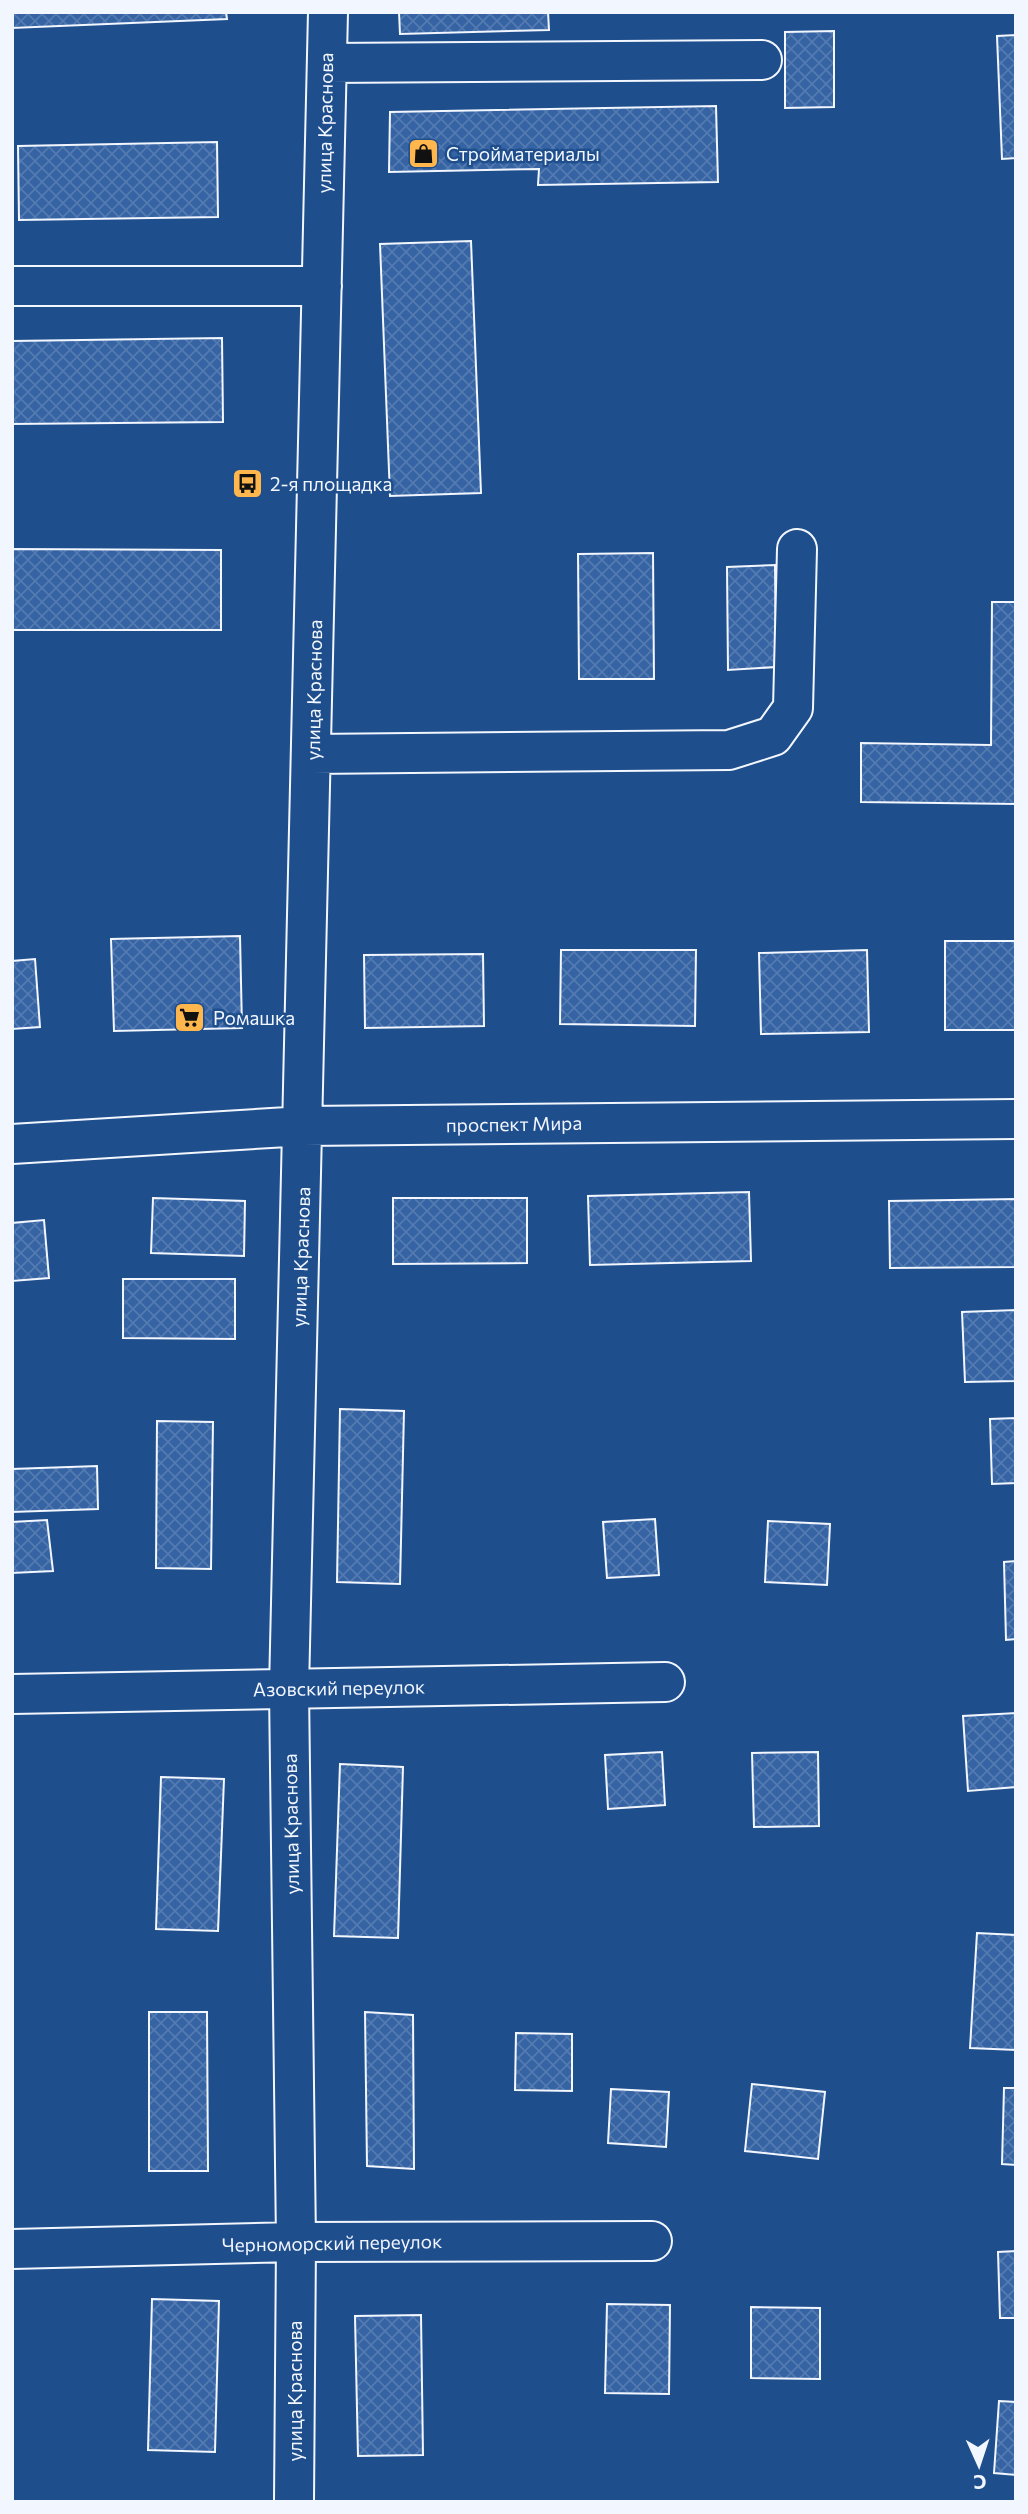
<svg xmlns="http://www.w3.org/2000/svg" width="1028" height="2514" font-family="Commissioner,sans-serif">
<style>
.building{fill:url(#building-cross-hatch);stroke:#f2f6ff;stroke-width:2}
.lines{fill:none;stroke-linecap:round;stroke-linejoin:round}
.minor-casing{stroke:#f2f6ff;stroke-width:42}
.minor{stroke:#1f4e8c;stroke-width:38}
.labels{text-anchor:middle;stroke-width:5;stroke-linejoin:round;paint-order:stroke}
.street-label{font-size:19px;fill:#f2f6ff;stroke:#1f4e8c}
.poi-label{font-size:19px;fill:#f2f6ff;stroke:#1f4e8c;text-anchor:start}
</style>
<defs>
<pattern id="building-cross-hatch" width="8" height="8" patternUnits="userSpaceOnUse" patternTransform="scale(1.75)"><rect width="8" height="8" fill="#3563a3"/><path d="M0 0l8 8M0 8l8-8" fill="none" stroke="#537ab1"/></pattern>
</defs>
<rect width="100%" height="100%" fill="#1f4e8c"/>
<!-- building -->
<path class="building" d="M 12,12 L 226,12 L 227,19 L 12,28 Z
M 399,12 L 548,12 L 549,30 L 400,34 Z
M 834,31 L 834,107 L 785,108 L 785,32 Z
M 1016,35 L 1016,158 L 1002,159 L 997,36 Z
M 716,106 L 718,182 L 538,185 L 539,169 L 389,172 L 390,112 Z
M 217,142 L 218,217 L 19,220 L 18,146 Z
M 471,241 L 481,493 L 390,496 L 380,244 Z
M 222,338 L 223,422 L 12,424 L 12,341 Z
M 12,549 L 221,550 L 221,630 L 12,630 Z
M 653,553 L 654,679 L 579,679 L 578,554 Z
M 775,565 L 776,667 L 728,670 L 727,567 Z
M 992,602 L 1016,602 L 1016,804 L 861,802 L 861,743 L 991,745 Z
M 240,936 L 242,1028 L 114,1031 L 111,939 Z
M 945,941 L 1016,941 L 1016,1030 L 945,1030 Z
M 561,950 L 696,950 L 695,1026 L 560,1024 Z
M 867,950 L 869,1032 L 761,1034 L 759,953 Z
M 483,954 L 484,1026 L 365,1028 L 364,955 Z
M 35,959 L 40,1027 L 12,1029 L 12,961 Z
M 749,1192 L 751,1261 L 590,1265 L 588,1196 Z
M 153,1198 L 245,1201 L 244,1256 L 151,1253 Z
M 393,1198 L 527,1198 L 527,1263 L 393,1264 Z
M 1016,1199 L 1016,1267 L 890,1268 L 889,1201 Z
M 44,1220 L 49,1278 L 12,1281 L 12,1223 Z
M 123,1279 L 235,1279 L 235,1339 L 123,1338 Z
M 1016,1310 L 1016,1381 L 965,1382 L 962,1312 Z
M 340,1409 L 404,1411 L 400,1584 L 337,1582 Z
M 1016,1418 L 1016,1483 L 992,1484 L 990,1419 Z
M 157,1421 L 213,1422 L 211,1569 L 156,1568 Z
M 97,1466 L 98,1509 L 12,1512 L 12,1469 Z
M 655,1519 L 659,1575 L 607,1578 L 603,1522 Z
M 47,1520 L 53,1571 L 12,1573 L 12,1522 Z
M 768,1521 L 830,1524 L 827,1585 L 765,1582 Z
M 1016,1561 L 1016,1639 L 1006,1640 L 1004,1562 Z
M 1016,1713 L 1016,1787 L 968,1791 L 963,1716 Z
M 662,1752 L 665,1805 L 608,1809 L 605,1755 Z
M 818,1752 L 819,1826 L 754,1827 L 752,1753 Z
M 340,1764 L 403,1767 L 398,1938 L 334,1936 Z
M 161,1777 L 224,1779 L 218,1931 L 156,1929 Z
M 977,1933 L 1016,1935 L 1016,2050 L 970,2048 Z
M 149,2012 L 207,2012 L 208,2171 L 149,2171 Z
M 365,2012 L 413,2015 L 414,2169 L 367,2166 Z
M 516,2033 L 572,2034 L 572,2091 L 515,2090 Z
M 752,2084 L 825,2092 L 818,2159 L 745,2151 Z
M 1004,2088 L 1016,2088 L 1016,2165 L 1002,2164 Z
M 611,2089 L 669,2092 L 666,2147 L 608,2143 Z
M 1016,2251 L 1016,2318 L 1000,2318 L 998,2252 Z
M 152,2299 L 219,2301 L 215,2452 L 148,2450 Z
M 607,2304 L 670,2305 L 669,2394 L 605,2393 Z
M 751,2307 L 820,2308 L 820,2379 L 751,2378 Z
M 421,2315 L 423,2455 L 358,2456 L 355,2316 Z
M 999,2401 L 1016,2402 L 1016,2475 L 994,2473 Z"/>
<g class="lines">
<defs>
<path id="minor" d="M 327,63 L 762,60
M 12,286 L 322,286
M 312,754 L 729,750 L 773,736 L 793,708 L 797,549
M 12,1144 L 304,1126 L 1016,1119
M 12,1694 L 665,1682
M 12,2249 L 296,2242 L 652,2241
M 294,2502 L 296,2242 L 289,1689 L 328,12"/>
</defs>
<!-- minor casing -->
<use href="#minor" class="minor-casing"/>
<!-- minor -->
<use href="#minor" class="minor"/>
</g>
<!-- icons -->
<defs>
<symbol id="shop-square" viewBox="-11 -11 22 22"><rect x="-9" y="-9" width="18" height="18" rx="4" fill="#ffb74d" stroke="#1f4e8c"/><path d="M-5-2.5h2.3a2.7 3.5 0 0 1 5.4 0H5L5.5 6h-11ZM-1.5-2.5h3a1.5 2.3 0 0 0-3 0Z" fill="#111"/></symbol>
<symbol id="bus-square" viewBox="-11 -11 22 22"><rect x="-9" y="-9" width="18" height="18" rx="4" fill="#ffb74d" stroke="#1f4e8c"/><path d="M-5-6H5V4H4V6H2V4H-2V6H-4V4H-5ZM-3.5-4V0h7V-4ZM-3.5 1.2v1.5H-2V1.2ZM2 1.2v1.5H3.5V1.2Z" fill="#111"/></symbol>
<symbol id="supermarket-square" viewBox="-11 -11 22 22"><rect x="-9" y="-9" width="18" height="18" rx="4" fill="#ffb74d" stroke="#1f4e8c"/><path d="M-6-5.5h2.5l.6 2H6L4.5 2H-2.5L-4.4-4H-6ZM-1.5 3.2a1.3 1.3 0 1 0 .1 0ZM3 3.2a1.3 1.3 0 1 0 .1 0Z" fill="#111"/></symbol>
</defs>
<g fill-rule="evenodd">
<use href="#shop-square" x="406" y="136" width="35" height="35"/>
<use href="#bus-square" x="230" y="466" width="35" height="35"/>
<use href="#supermarket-square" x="172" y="1000" width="35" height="35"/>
</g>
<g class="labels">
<!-- street labels -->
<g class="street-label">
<text transform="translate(325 123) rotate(-89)" y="7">улица Краснова</text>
<text transform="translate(314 690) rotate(-89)" y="7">улица Краснова</text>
<text transform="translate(514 1124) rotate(-1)" y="7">проспект Мира</text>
<text transform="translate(301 1257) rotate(-88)" y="7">улица Краснова</text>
<text transform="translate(339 1688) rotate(-1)" y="7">Азовский переулок</text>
<text transform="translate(291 1824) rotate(-91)" y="7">улица Краснова</text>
<text transform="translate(332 2243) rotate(-1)" y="7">Черноморский переулок</text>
<text transform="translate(295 2391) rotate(-90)" y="7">улица Краснова</text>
</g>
<!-- poi labels -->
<g class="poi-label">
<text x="446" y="161">Стройматериалы</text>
<text x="270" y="491">2-я площадка</text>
<text x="213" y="1025">Ромашка</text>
</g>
</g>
<!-- border -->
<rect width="1028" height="2514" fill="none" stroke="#f2f6ff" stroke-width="28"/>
<!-- north arrow -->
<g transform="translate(979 2465) rotate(177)" stroke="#1f4e8c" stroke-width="5" paint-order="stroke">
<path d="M0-5L12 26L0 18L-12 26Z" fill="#f2f6ff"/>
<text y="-10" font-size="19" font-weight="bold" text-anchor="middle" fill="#f2f6ff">С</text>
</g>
</svg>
